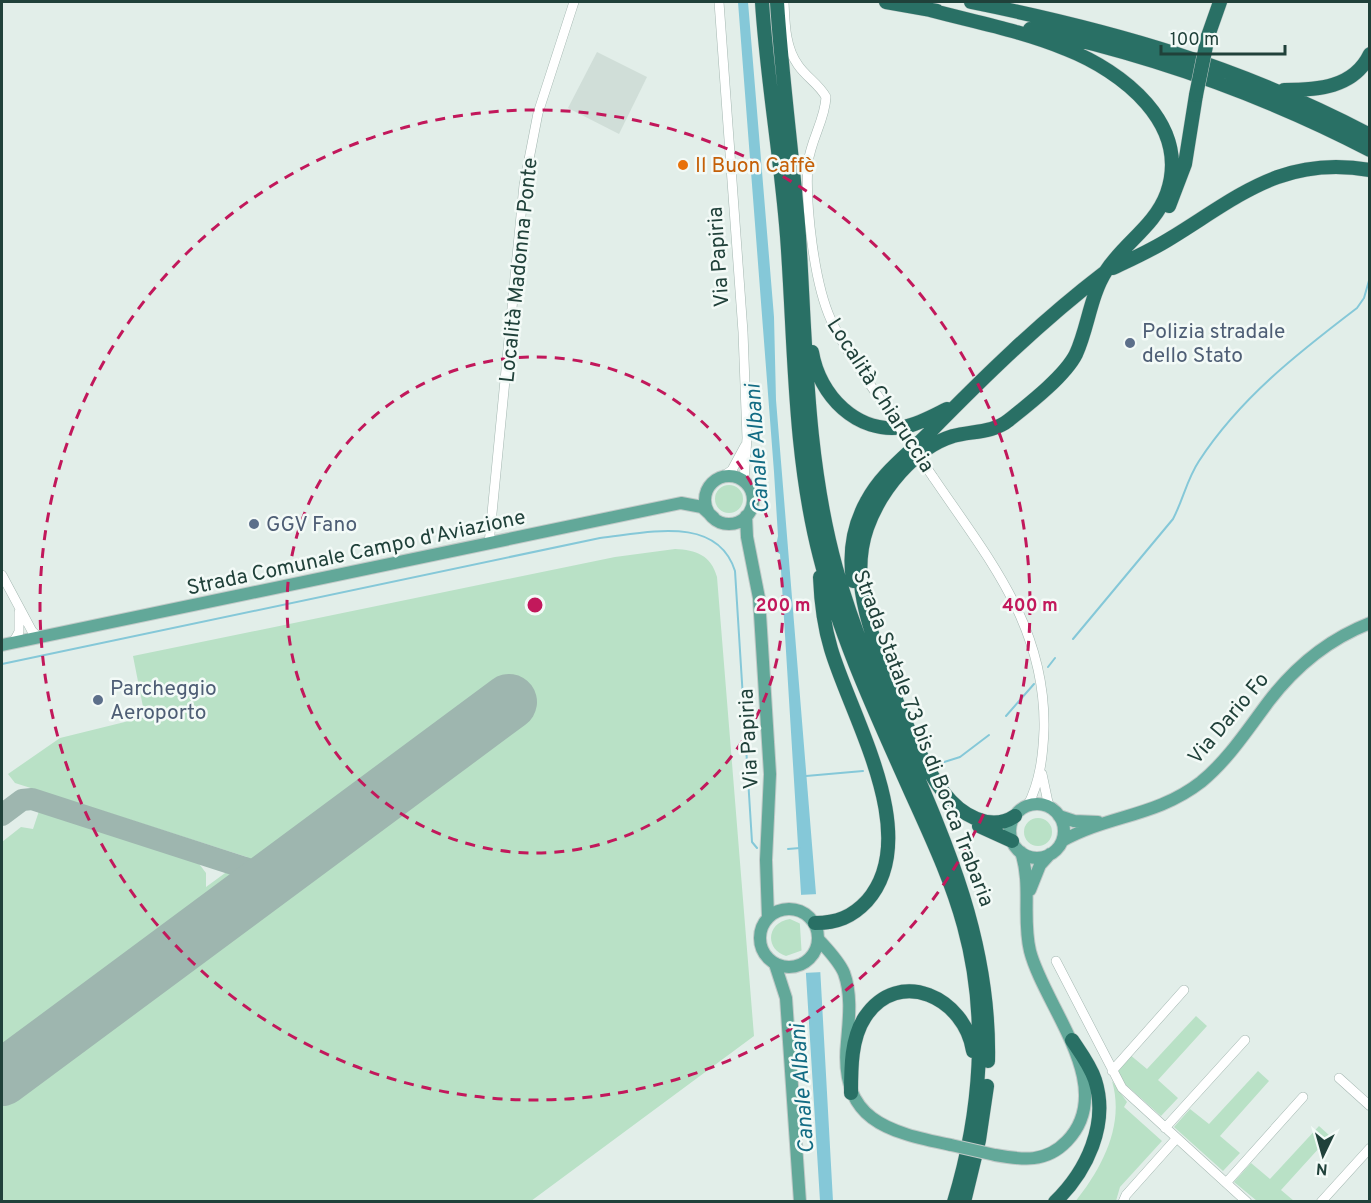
<svg xmlns="http://www.w3.org/2000/svg" width="1371" height="1203" font-family="Overpass,sans-serif">
<style>
.built{fill:#d0ded8}
.green{fill:#b9e1c6}
.water{fill:#85c8d8}
.pier{fill:#e2eee9}
.lines{fill:none;stroke-linecap:round;stroke-linejoin:round}
.stream{stroke:#85c8d8;stroke-width:2}
.taxiway{stroke:#9eb6af;stroke-width:22}
.runway{stroke:#9eb6af;stroke-width:56}
.minor-casing{stroke:#a4b7b1;stroke-width:10}
.major-casing{stroke:#c1cac8;stroke-width:14}
.highway-casing{stroke:#c1cac8;stroke-width:15}
.minor{stroke:#fff;stroke-width:9}
.major{stroke:#62a899;stroke-width:12}
.highway{stroke:#297065;stroke-width:14}
.minor-bridge-casing{stroke:#a4b7b1;stroke-width:10;stroke-linecap:butt}
.major-bridge-casing{stroke:#c1cac8;stroke-width:14;stroke-linecap:butt}
.highway-bridge-casing{stroke:#c1cac8;stroke-width:15;stroke-linecap:butt}
.minor-bridge{stroke:#fff;stroke-width:9}
.major-bridge{stroke:#62a899;stroke-width:12}
.highway-bridge{stroke:#297065;stroke-width:14}
.ring{fill:none;stroke:#c2185b;stroke-width:3;stroke-dasharray:10 8}
.food-dot{fill:#e8710a;stroke:#f3faf7;stroke-width:2}
.service-dot{fill:#5c6f8a;stroke:#f3faf7;stroke-width:2}
.labels{text-anchor:middle;stroke-width:5;stroke-linejoin:round;paint-order:stroke}
.food-label{font-size:21px;fill:#c56008;stroke:#f3faf7;text-anchor:start}
.street-label{font-size:21px;fill:#20413a;stroke:#f3faf7}
.service-label{font-size:21px;fill:#4e5e75;stroke:#f3faf7;text-anchor:start}
.water-label{font-size:22px;font-style:italic;fill:#136c84;stroke:#f3faf7}
.centre{fill:#c2185b;stroke:#f3faf7;stroke-width:3}
.ring-label{font-size:18px;text-anchor:middle;font-weight:bold;fill:#c2185b;stroke:#f3faf7;stroke-width:5;stroke-linejoin:round;paint-order:stroke}
</style>
<rect width="100%" height="100%" fill="#e2eee9"/>
<!-- built -->
<path class="built" d="M 597,52 L 647,77 L 619,134 L 568,108 Z"/>
<!-- green -->
<path class="green" d="M715 499a14 14 0 1 1 28 0a14 14 0 1 1-28 0Z
M 675,549 C 696,550 711,555 717,577 L 754,1036 L 531,1201 L 2,1201 L 2,842 L 21,827 L 33,829 L 39,811 L 197,861 L 206,873 L 206,887 L 247,857 L 15,783 L 8,774 L 60,738 L 145,717 L 133,656 L 615,557 Z
M1024 832a14 14 0 1 1 28 0a14 14 0 1 1-28 0Z
M 790,919 L 801,924 L 803,950 L 786,956 C 764,949 767,922 790,919 Z
M 1196,1016 L 1207,1026 L 1158,1080 L 1178,1098 L 1161,1116 L 1124,1083 L 1116,1068 L 1129,1054 L 1147,1069 Z
M 1258,1071 L 1269,1081 L 1220,1136 L 1240,1153 L 1223,1171 L 1174,1127 L 1190,1109 L 1209,1124 Z
M 1112,1081 L 1127,1102 L 1124,1107 L 1162,1141 L 1120,1187 L 1116,1201 L 1075,1202 C 1102,1168 1125,1125 1112,1081 Z
M 1319,1126 L 1330,1136 L 1281,1190 L 1294,1201 L 1257,1201 L 1234,1182 L 1251,1163 L 1270,1179 Z"/>
<!-- water -->
<path class="water" d="M 738,2 L 748,2 L 774,317 L 776,400 L 816,894 L 833,1201 L 820,1201 L 780,554 L 775,551 L 778,536 L 774,472 Z"/>
<!-- pier -->
<path class="pier" d="M 819,894 L 823,972 L 803,973 L 798,895 Z"/>
<g class="lines">
<!-- stream -->
<path class="stream" d="M 1073,639 L 1173,519 C 1183,500 1187,479 1199,461 C 1240,398 1298,353 1357,308 L 1364,298 L 1370,277
M 2,664 L 600,538 C 646,533 717,514 735,571 L 752,842 L 757,848
M 1048,667 L 1055,658
M 1006,716 L 1034,684
M 938,764 L 960,757 L 989,735
M 806,776 L 863,771
M 788,849 L 800,848"/>
<!-- taxiway -->
<path class="taxiway" d="M 2,815 L 22,800 L 32,799 L 273,877"/>
<!-- runway -->
<path class="runway" d="M 2,1078 L 509,702"/>
<defs>
<path id="minor" d="M 719,2 L 743,332 L 747,438 L 744,481
M 784,2 C 785,23 785,47 798,65 C 806,77 819,84 826,97 C 825,120 811,139 808,163 C 805,204 814,283 831,320 C 845,350 866,378 884,405
M 933,477 C 988,558 1046,626 1044,729 C 1043,756 1040,781 1028,805
M 721,478 L 732,470 L 745,446
M 489,544 L 524,185 L 538,113 L 574,2
M 2,575 L 32,631 L 39,638
M 13,643 L 19,632 L 19,612
M 1042,774 L 1049,807
M 1056,961 L 1122,1088 L 1247,1202
M 1112,1071 L 1184,990
M 1339,1078 L 1370,1106
M 1165,1128 L 1245,1040
M 1226,1183 L 1303,1097
M 1123,1202 L 1126,1195 L 1176,1139
M 1321,1202 L 1370,1148"/>
<path id="major" d="M705 500a24 24 0 1 1 48 0a24 24 0 1 1-48 0Z
M 746,516 L 747,537 L 759,598 L 770,774 L 766,860 L 768,917
M 2,645 L 681,503 L 702,507 L 714,518
M1010 831a27 27 0 1 1 54 0a27 27 0 1 1-54 0Z
M 1059,816 L 1074,821 L 1098,822
M 1062,841 C 1108,815 1156,817 1201,782 C 1228,760 1248,729 1269,701 C 1295,667 1329,639 1370,623
M 1030,890 L 1040,865 L 1050,854
M760 938a29 29 0 1 1 58 0a29 29 0 1 1-58 0Z
M 819,940 C 828,950 839,961 844,973 C 852,995 849,1019 847,1042 C 839,1120 887,1132 951,1145
M 775,964 L 786,998 L 800,1202
M 995,1155 C 1023,1160 1046,1163 1067,1141 C 1119,1087 1044,1006 1030,951 C 1022,919 1032,885 1021,852"/>
<path id="highway" d="M 762,2 C 767,80 781,158 787,236 C 795,342 793,453 820,557 C 841,641 879,720 914,799 C 933,841 952,882 964,926 C 989,1017 981,1113 954,1202
M 777,2 C 782,80 793,158 799,236 C 806,347 806,460 836,568 C 883,738 992,877 988,1061
M 886,2 L 937,11
M 971,2 C 1115,31 1238,66 1370,135
M 930,10 C 975,22 1023,31 1066,49 C 1122,71 1191,124 1167,193 C 1155,226 1124,243 1106,271 C 1090,296 1088,328 1076,354 C 1065,376 1029,404 1009,420 C 993,433 972,431 953,436 C 914,448 880,491 867,528 C 860,548 859,571 862,592 C 869,639 915,757 944,793 C 960,814 990,833 1015,816
M 1030,29 C 1148,54 1262,94 1370,150
M 1208,36 L 1220,2
M 1284,90 C 1317,90 1354,88 1370,54
M 1169,206 L 1185,164 L 1196,95
M 1113,268 C 1132,259 1152,250 1171,238 C 1238,197 1283,155 1370,170
M 812,352 C 819,395 857,435 904,427 C 919,424 933,416 947,409
M 853,581 C 849,553 853,526 867,501 C 881,474 906,456 928,434 C 984,377 1040,322 1104,273
M 979,826 L 1012,841
M 815,923 C 837,923 852,917 867,901 C 924,836 851,717 831,649 C 824,626 821,602 820,577
M 851,1093 C 851,1068 851,1038 865,1017 C 899,966 965,998 973,1051
M 964,1202 L 979,1140 L 987,1086
M 1055,1202 C 1087,1171 1109,1124 1095,1080 C 1090,1065 1080,1052 1072,1040"/>
</defs>
<!-- minor casing -->
<use href="#minor" class="minor-casing"/>
<!-- major casing -->
<use href="#major" class="major-casing"/>
<!-- highway casing -->
<use href="#highway" class="highway-casing"/>
<!-- minor -->
<use href="#minor" class="minor"/>
<!-- major -->
<use href="#major" class="major"/>
<!-- highway -->
<use href="#highway" class="highway"/>
<defs>
<path id="minor-bridge" d="M 884,405 L 933,477"/>
<path id="major-bridge" d="M 951,1145 L 995,1155"/>
<path id="highway-bridge" d="M 1196,95 L 1208,36"/>
</defs>
<!-- minor-bridge casing -->
<use href="#minor-bridge" class="minor-bridge-casing"/>
<!-- major-bridge casing -->
<use href="#major-bridge" class="major-bridge-casing"/>
<!-- highway-bridge casing -->
<use href="#highway-bridge" class="highway-bridge-casing"/>
<!-- minor-bridge -->
<use href="#minor-bridge" class="minor-bridge"/>
<!-- major-bridge -->
<use href="#major-bridge" class="major-bridge"/>
<!-- highway-bridge -->
<use href="#highway-bridge" class="highway-bridge"/>
</g>
<!-- distance rings -->
<g class="ring">
<circle cx="535" cy="605" r="248"/>
<circle cx="535" cy="605" r="495"/>
</g>
<!-- markers -->
<circle class="food-dot" cx="683" cy="165" r="6"/>
<g class="service-dot">
<circle cx="1130" cy="343" r="6"/>
<circle cx="254" cy="524" r="6"/>
<circle cx="98" cy="700" r="6"/>
</g>
<g class="labels">
<!-- food labels -->
<g class="food-label">
<text x="695" y="172">Il Buon Caffè</text>
</g>
<!-- street labels -->
<g class="street-label">
<text transform="translate(718 257) rotate(-94)" y="7">Via Papiria</text>
<text transform="translate(518 270) rotate(-84)" y="7">Località Madonna Ponte</text>
<text transform="translate(881 395) rotate(57)" y="7">Località Chiaruccia</text>
<text transform="translate(356 552) rotate(-12)" y="7">Strada Comunale Campo d'Aviazione</text>
<text transform="translate(1228 718) rotate(-50)" y="7">Via Dario Fo</text>
<text transform="translate(924 738) rotate(69)" y="7">Strada Statale 73 bis di Bocca Trabaria</text>
<text transform="translate(748 739) rotate(-93)" y="7">Via Papiria</text>
</g>
<!-- service labels -->
<g class="service-label">
<text x="1142" y="338">Polizia stradale<tspan x="1142" dy="24">dello Stato</tspan></text>
<text x="266" y="531">GGV Fano</text>
<text x="110" y="695">Parcheggio<tspan x="110" dy="24">Aeroporto</tspan></text>
</g>
<!-- water labels -->
<g class="water-label">
<text transform="translate(756 449) rotate(-94)" y="8">Canale Albani</text>
<text transform="translate(801 1089) rotate(-94)" y="8">Canale Albani</text>
</g>
</g>
<circle cx="535" cy="605" r="9" class="centre"/>
<g class="ring-label">
<text x="783" y="611">200 m</text>
<text x="1030" y="611">400 m</text>
</g>
<!-- border -->
<rect width="1371" height="1203" fill="none" stroke="#20413a" stroke-width="6"/>
<!-- north arrow -->
<g transform="translate(1323 1155) rotate(185)" stroke="#f3faf7" stroke-width="4.5" paint-order="stroke">
<path d="M0-4.5L10 22L0 15L-10 22Z" fill="#20413a"/>
<text y="-9" font-size="16" font-weight="bold" text-anchor="middle" fill="#20413a">N</text>
</g>
<!-- scale -->
<path d="M1161 45v9h124v-9" fill="none" stroke="#20413a" stroke-width="3"/>
<text x="1170" y="45" font-size="18" fill="#20413a" stroke="#f3faf7" stroke-width="4.5" paint-order="stroke">100 m</text>
</svg>
